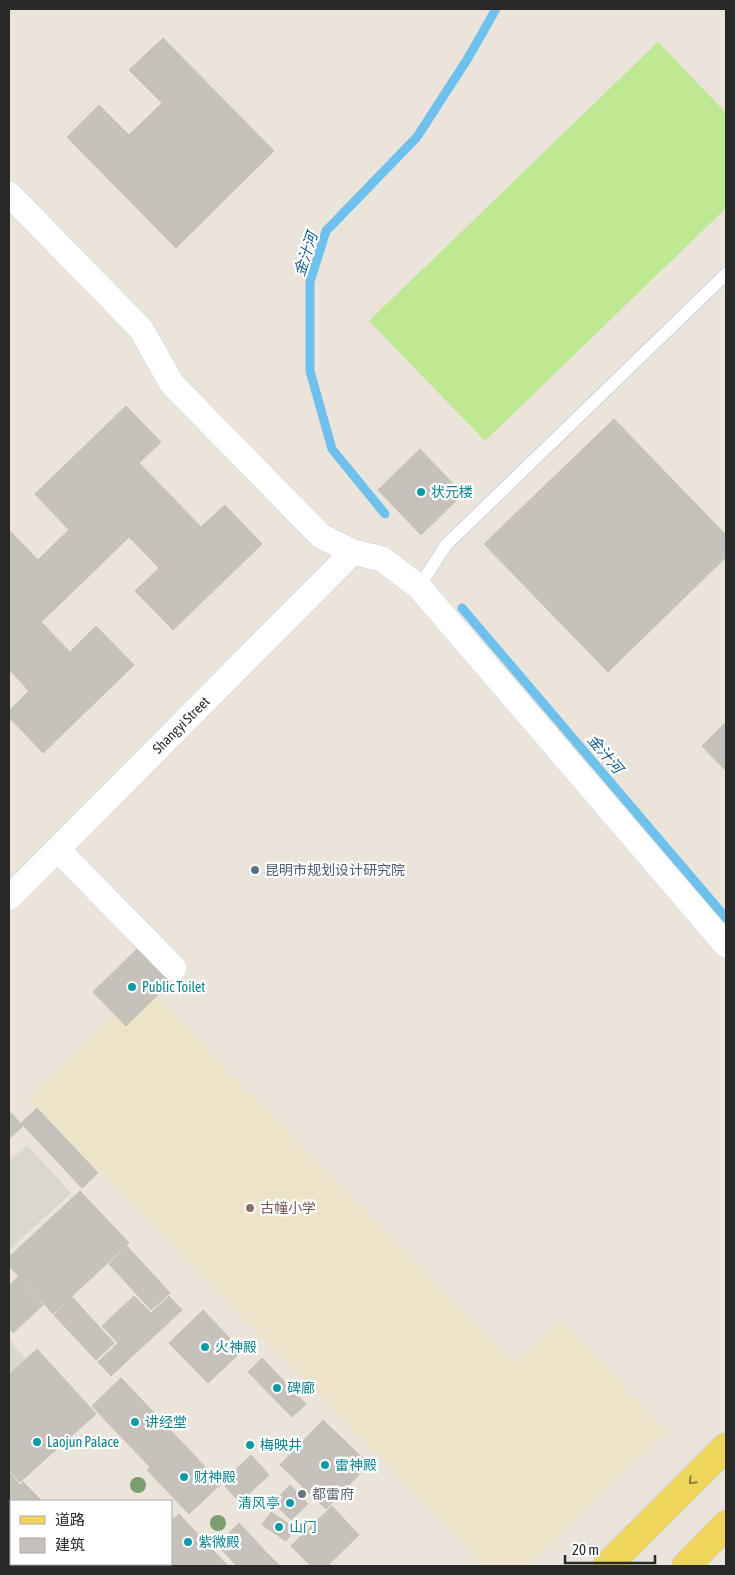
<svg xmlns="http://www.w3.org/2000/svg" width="735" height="1575" font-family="'Asap Condensed','Noto Sans SC',sans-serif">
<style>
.education{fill:#ece3c9}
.pitch{fill:#bee892}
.plaza{fill:#dbd7d0}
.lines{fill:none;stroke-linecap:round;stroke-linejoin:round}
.stream{stroke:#6dc1ec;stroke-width:9}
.building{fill:#c6c1ba;stroke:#c6c0b4}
.lane-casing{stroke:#cfd1e1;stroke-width:14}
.street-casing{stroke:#cfd1e1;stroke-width:26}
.primary-casing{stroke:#c7c7c7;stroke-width:29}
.lane{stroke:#fff;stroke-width:12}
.street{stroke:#fff;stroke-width:25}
.primary{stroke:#eed65c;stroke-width:28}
.tree{fill:#7e9d70}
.oneway{stroke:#8b7f42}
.culture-dot{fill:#0f9aa8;stroke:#fff;stroke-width:2}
.service-dot{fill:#5c6f8a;stroke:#fff;stroke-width:2}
.education-dot{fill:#8d6e63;stroke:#fff;stroke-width:2}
.worship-dot{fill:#6b7280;stroke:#fff;stroke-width:2}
.labels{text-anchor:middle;stroke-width:4.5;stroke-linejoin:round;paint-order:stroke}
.culture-label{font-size:14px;fill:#0d838f;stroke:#fff;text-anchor:start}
.street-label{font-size:14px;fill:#282828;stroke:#fff}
.service-label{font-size:14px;fill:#4e5e75;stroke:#fff;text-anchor:start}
.education-label{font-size:14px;fill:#785e54;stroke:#fff;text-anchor:start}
.worship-label{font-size:14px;fill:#5b616d;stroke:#fff;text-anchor:start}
.water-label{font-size:15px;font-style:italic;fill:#0f5d95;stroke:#fff}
</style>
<rect width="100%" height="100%" fill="#ebe4da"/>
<!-- education -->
<path class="education" d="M 144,985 L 515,1363 L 561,1319 L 667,1432 L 527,1566 L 484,1566 L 399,1477 L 28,1098 Z"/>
<!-- pitch -->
<path class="pitch" d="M 658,42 L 726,113 L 726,208 L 485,441 L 369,321 Z"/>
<!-- plaza -->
<path class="plaza" d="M 27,1145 L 71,1193 L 9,1250 L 9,1162 Z
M 9,1339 L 26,1359 L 9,1375 Z"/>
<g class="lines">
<!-- stream -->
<path class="stream" d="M 385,514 L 332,449 L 310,371 L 310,282 L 326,231 L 417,137 L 468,58 L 496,9
M 462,608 L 726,918"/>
</g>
<!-- building -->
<path class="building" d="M 163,38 L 274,151 L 176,248 L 67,137 L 99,105 L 129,135 L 162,103 L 129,70 Z
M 126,406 L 161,442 L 139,463 L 201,527 L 225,505 L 262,544 L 173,630 L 135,591 L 159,568 L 129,537 L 86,579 L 52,546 L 69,530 L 35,494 Z
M 614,419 L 726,535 L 726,557 L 608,672 L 484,544 Z
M 420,449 L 463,494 L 421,535 L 378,490 Z
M 9,530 L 38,560 L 52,546 L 86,579 L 41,622 L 70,652 L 96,626 L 134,665 L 43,753 L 9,717 L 9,711 L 29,691 L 9,669 Z
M 726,722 L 726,771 L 702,746 Z
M 138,948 L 171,982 L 126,1026 L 93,992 Z
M 37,1108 L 98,1173 L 82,1188 L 21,1123 Z
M 9,1111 L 23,1126 L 9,1139 Z
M 80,1191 L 129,1243 L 53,1314 L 9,1266 L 9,1257 Z
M 127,1246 L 170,1293 L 151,1310 L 109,1264 Z
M 18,1277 L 43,1305 L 13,1333 L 9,1328 L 9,1286 Z
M 134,1296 L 151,1313 L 169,1296 L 182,1310 L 111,1376 L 98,1362 L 118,1343 L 102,1326 Z
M 72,1297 L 114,1343 L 96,1360 L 54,1315 Z
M 203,1310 L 242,1351 L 208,1383 L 169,1343 Z
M 37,1349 L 96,1414 L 20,1482 L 9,1470 L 9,1375 Z
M 262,1358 L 306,1404 L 292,1417 L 248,1372 Z
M 121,1378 L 179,1439 L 150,1467 L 92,1406 Z
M 323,1420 L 369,1464 L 326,1509 L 280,1465 Z
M 179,1439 L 221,1484 L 189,1514 L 147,1470 Z
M 251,1455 L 269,1475 L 240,1502 L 222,1483 Z
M 11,1474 L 20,1485 L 23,1482 L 42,1501 L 11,1501 L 11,1538 L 9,1535 L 9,1476 Z
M 290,1485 L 308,1504 L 291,1520 L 273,1502 Z
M 332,1506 L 359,1535 L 327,1566 L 311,1566 L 291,1546 Z
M 271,1512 L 295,1528 L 286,1541 L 262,1525 Z
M 179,1514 L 228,1566 L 124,1566 L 127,1564 L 171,1564 L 171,1521 Z
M 239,1523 L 265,1551 L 280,1566 L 237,1566 L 217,1545 Z
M 58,1564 L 101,1564 L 103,1566 L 56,1566 Z"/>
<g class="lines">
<defs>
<path id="lane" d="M 419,587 L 446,545 L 726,274"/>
<path id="street" d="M 9,194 L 141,329 L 172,384 L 321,536 L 353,552 L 382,559 L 419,587 L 726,945
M 58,850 L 174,968
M 9,898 L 353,552"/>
<path id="primary" d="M 607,1566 L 726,1447
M 686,1566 L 726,1525"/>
</defs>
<!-- lane casing -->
<use href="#lane" class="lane-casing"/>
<!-- street casing -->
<use href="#street" class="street-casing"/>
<!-- primary casing -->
<use href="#primary" class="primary-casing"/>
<!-- lane -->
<use href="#lane" class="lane"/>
<!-- street -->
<use href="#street" class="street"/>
<!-- primary -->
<use href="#primary" class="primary"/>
</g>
<!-- trees -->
<g class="tree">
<circle cx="138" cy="1485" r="8"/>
<circle cx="218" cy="1523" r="8"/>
</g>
<!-- one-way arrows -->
<defs><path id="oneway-chevron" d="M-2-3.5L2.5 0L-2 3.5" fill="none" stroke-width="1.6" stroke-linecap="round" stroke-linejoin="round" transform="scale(1.25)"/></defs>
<use class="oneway" href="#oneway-chevron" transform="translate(692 1481) rotate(135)"/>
<!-- markers -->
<g class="culture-dot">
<circle cx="421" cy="492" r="5"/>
<circle cx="132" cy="987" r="5"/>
<circle cx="205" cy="1347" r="5"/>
<circle cx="277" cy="1388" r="5"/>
<circle cx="135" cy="1422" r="5"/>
<circle cx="37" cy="1442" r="5"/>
<circle cx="250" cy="1445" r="5"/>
<circle cx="325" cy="1465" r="5"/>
<circle cx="184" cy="1477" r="5"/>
<circle cx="290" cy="1503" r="5"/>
<circle cx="279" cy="1527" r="5"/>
<circle cx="188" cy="1542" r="5"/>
</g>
<circle class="service-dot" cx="255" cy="870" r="5"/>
<circle class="education-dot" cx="250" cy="1208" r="5"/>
<circle class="worship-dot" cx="302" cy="1494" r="5"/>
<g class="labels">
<!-- culture labels -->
<g class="culture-label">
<text x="431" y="497">状元楼</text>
<text x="142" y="992">Public Toilet</text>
<text x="215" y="1352">火神殿</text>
<text x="287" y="1393">碑廊</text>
<text x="145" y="1427">讲经堂</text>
<text x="47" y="1447">Laojun Palace</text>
<text x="260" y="1450">梅映井</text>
<text x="335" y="1470">雷神殿</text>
<text x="194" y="1482">财神殿</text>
<text x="280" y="1508" text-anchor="end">清风亭</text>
<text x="289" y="1532">山门</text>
<text x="198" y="1547">紫微殿</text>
</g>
<!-- street labels -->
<g class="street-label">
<text transform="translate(181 725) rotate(-45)" y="5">Shangyi Street</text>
</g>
<!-- service labels -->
<g class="service-label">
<text x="265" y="875">昆明市规划设计研究院</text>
</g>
<!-- education labels -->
<g class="education-label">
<text x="260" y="1213">古幢小学</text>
</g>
<!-- worship labels -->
<g class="worship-label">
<text x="312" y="1499">都雷府</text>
</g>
<!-- water labels -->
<g class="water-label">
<text transform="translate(306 254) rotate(-72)" y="5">金汁河</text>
<text transform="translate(605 754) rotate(50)" y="5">金汁河</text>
</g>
</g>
<!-- border -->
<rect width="735" height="1575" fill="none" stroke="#282828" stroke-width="20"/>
<!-- legend -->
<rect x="10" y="1500" width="162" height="65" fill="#ffffff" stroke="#a9a9a9"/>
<rect x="20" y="1516" width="25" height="8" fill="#eed65c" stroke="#a9a9a9"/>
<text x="55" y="1525" font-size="15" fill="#282828">道路</text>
<rect x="20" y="1538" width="25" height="15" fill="#c6c1ba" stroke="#a9a9a9"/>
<text x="55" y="1550" font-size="15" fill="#282828">建筑</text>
<!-- scale -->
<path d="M565 1555v8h90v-8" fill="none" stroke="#282828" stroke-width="2.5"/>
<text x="572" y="1555" font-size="15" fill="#282828" stroke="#ffffff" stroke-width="4" paint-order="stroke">20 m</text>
</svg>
